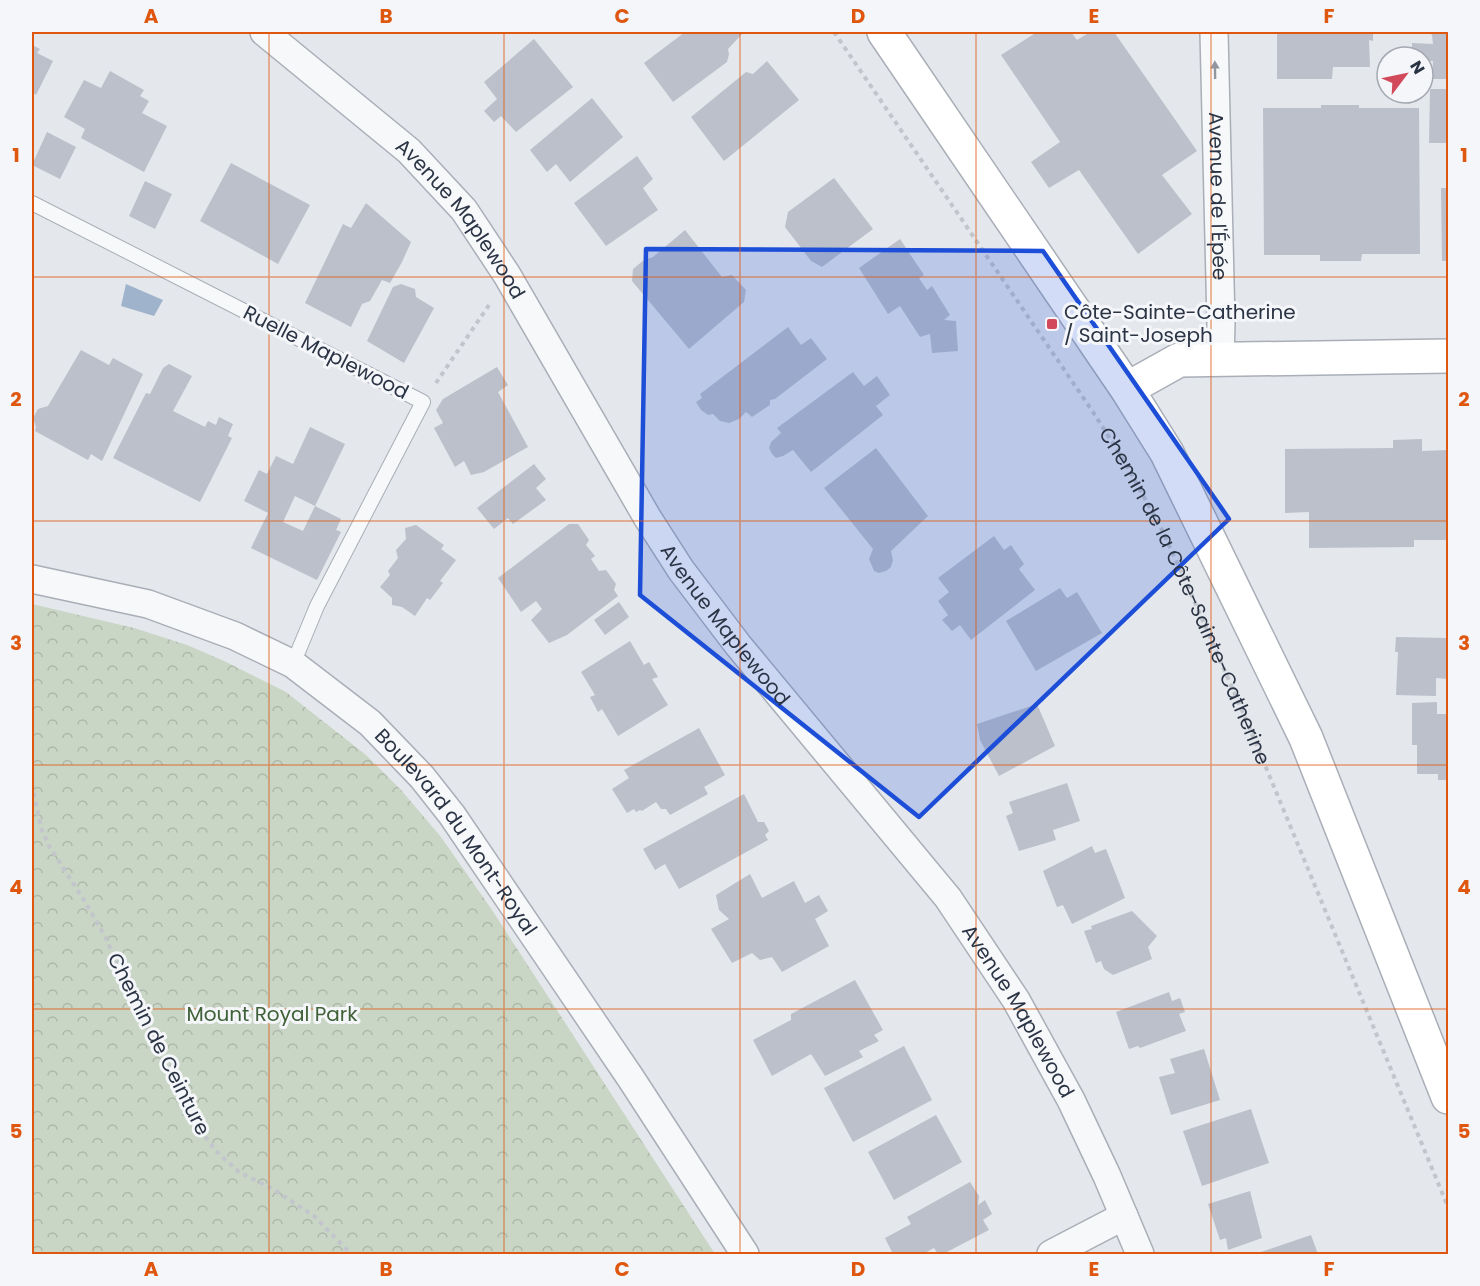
<svg xmlns="http://www.w3.org/2000/svg" width="1480" height="1286" font-family="Poppins,sans-serif">
<style>
.park{fill:url(#park-crowns)}
.water{fill:#9fb4cc}
.building{fill:#bbc0ca}
.lines{fill:none;stroke-linecap:round;stroke-linejoin:round}
.service-casing{stroke:#a9aeb7;stroke-width:16}
.minor-casing{stroke:#a9aeb7;stroke-width:30}
.secondary-casing{stroke:#a9aeb7;stroke-width:36}
.path{stroke:#c2c5cb;stroke-width:4;stroke-dasharray:4.5 4.5;stroke-linecap:butt}
.service{stroke:#f7f8fa;stroke-width:14}
.minor{stroke:#f7f8fa;stroke-width:27}
.secondary{stroke:#fff;stroke-width:33}
.oneway{fill:#9196a0}
.marked{fill:#1d4ed8;fill-opacity:0.2;stroke:#1d4ed8;stroke-width:4.5;stroke-linejoin:round}
.grid{fill:none;stroke:#df570f;stroke-width:1.5;stroke-opacity:0.55}
.poi-dot{fill:#d1495b;stroke:#f4f6f9;stroke-width:2}
.labels{text-anchor:middle;stroke-width:6;stroke-linejoin:round;paint-order:stroke}
.street-label{font-size:20px;fill:#2b3445;stroke:#f4f6f9}
.poi-label{font-size:20px;fill:#2b3445;stroke:#f4f6f9;text-anchor:start}
.park-label{font-size:20px;fill:#3f6138;stroke:#f4f6f9}
.neatline{fill:none;stroke:#df570f;stroke-width:2}
.grid-label{font-size:20px;text-anchor:middle;font-weight:bold;fill:#df570f}
</style>
<defs>
<pattern id="park-crowns" width="20" height="18" patternUnits="userSpaceOnUse" patternTransform="scale(1.5)"><rect width="20" height="18" fill="#c9d6c5"/><path d="M2 6a3 3 0 1 1 6 0M12 15a3 3 0 1 1 6 0" fill="none" stroke="#adb8ab"/></pattern>
</defs>
<rect width="100%" height="100%" fill="#e4e7ec"/>
<!-- park -->
<path class="park" d="M 32,604 L 134,628 L 187,645 L 224,661 L 286,692 L 366,755 L 401,790 L 441,837 L 492,910 L 715,1254 L 32,1254 Z"/>
<!-- water -->
<path class="water" d="M 126,284 L 163,300 L 154,316 L 121,306 Z"/>
<!-- building -->
<path class="building" d="M 685,32 L 741,32 L 742,34 L 728,49 L 729,54 L 727,62 L 673,102 L 644,63 Z
M 1037,32 L 1063,32 L 1065,33 L 1071,32 L 1077,40 L 1090,32 L 1114,32 L 1197,151 L 1162,175 L 1192,214 L 1138,254 L 1079,170 L 1049,188 L 1031,162 L 1060,142 L 1001,55 Z
M 1277,32 L 1373,32 L 1373,41 L 1369,40 L 1370,67 L 1333,67 L 1332,79 L 1277,79 Z
M 1429,32 L 1448,32 L 1448,79 L 1432,79 L 1433,61 L 1423,61 L 1423,57 L 1412,57 L 1412,43 L 1433,44 L 1432,35 Z
M 534,39 L 573,87 L 516,132 L 501,116 L 494,122 L 484,111 L 497,99 L 484,82 Z
M 32,45 L 40,49 L 37,53 L 53,61 L 36,95 L 32,92 Z
M 767,61 L 799,100 L 724,161 L 691,117 L 746,72 L 753,74 Z
M 110,71 L 144,90 L 140,96 L 149,101 L 142,113 L 167,126 L 144,172 L 81,138 L 85,129 L 64,117 L 84,80 L 101,88 Z
M 1430,89 L 1448,89 L 1448,143 L 1429,143 Z
M 592,98 L 623,137 L 570,182 L 556,164 L 547,172 L 530,150 Z
M 1321,105 L 1359,105 L 1359,108 L 1419,108 L 1420,254 L 1362,254 L 1361,261 L 1320,261 L 1320,255 L 1264,255 L 1263,108 L 1321,108 Z
M 47,132 L 76,147 L 60,179 L 32,165 Z
M 637,156 L 653,179 L 643,188 L 658,210 L 606,246 L 574,203 Z
M 231,163 L 310,205 L 278,264 L 200,221 Z
M 834,178 L 873,229 L 822,267 L 811,261 L 785,227 L 788,212 Z
M 145,181 L 172,194 L 155,229 L 129,216 Z
M 1441,188 L 1448,188 L 1448,261 L 1442,261 Z
M 366,203 L 411,242 L 402,262 L 390,283 L 382,280 L 370,301 L 362,304 L 351,327 L 305,303 L 343,224 L 351,228 Z
M 685,230 L 722,277 L 732,275 L 746,290 L 744,302 L 689,349 L 632,281 L 633,269 L 644,260 L 653,257 Z
M 900,239 L 924,275 L 919,278 L 927,290 L 932,286 L 950,315 L 944,320 L 956,321 L 958,351 L 932,353 L 930,334 L 920,337 L 900,306 L 888,314 L 859,268 Z
M 401,284 L 415,289 L 416,297 L 434,308 L 404,363 L 367,341 L 393,287 Z
M 788,327 L 801,345 L 811,338 L 827,359 L 775,399 L 770,400 L 770,405 L 752,417 L 746,412 L 739,419 L 729,423 L 720,421 L 713,414 L 708,415 L 701,410 L 696,402 L 702,398 L 700,394 Z
M 81,350 L 109,365 L 113,358 L 143,374 L 102,461 L 91,454 L 88,460 L 35,431 L 36,427 L 33,418 L 38,409 L 48,406 Z
M 169,364 L 192,376 L 173,411 L 205,427 L 208,421 L 216,425 L 219,417 L 233,424 L 228,436 L 232,438 L 200,502 L 113,458 L 146,393 L 150,394 L 163,368 Z
M 497,367 L 508,385 L 498,392 L 528,447 L 484,472 L 471,475 L 464,461 L 455,467 L 434,428 L 443,423 L 436,410 L 443,399 Z
M 853,372 L 864,386 L 877,376 L 890,395 L 876,406 L 883,415 L 811,472 L 793,450 L 783,456 L 776,458 L 772,454 L 769,448 L 771,442 L 781,433 L 777,428 Z
M 310,427 L 345,444 L 315,506 L 295,496 L 283,522 L 303,531 L 315,506 L 341,519 L 336,530 L 341,532 L 317,580 L 251,548 L 268,513 L 244,501 L 259,470 L 267,474 L 276,456 L 293,464 Z
M 1422,439 L 1422,451 L 1448,450 L 1448,540 L 1414,540 L 1414,547 L 1309,548 L 1309,512 L 1285,513 L 1285,449 L 1393,448 L 1393,440 Z
M 876,448 L 928,516 L 891,551 L 893,560 L 891,567 L 886,571 L 879,573 L 874,571 L 869,559 L 873,549 L 824,488 Z
M 534,464 L 546,479 L 536,488 L 546,500 L 513,524 L 508,518 L 494,529 L 477,508 Z
M 569,524 L 578,524 L 589,540 L 586,545 L 595,556 L 591,559 L 599,571 L 606,570 L 616,584 L 614,590 L 618,596 L 567,635 L 549,643 L 531,620 L 542,609 L 536,601 L 521,612 L 498,578 Z
M 416,525 L 444,545 L 441,549 L 456,560 L 440,581 L 443,583 L 430,600 L 427,598 L 415,616 L 402,607 L 392,605 L 392,598 L 380,587 L 390,575 L 388,571 L 398,558 L 396,550 L 406,539 L 405,528 Z
M 994,536 L 1004,550 L 1011,545 L 1024,564 L 1019,569 L 1035,590 L 971,640 L 960,625 L 952,631 L 942,620 L 948,615 L 938,601 L 949,592 L 938,578 Z
M 1060,588 L 1067,598 L 1077,592 L 1102,633 L 1036,671 L 1006,621 Z
M 619,602 L 629,617 L 605,635 L 594,620 Z
M 1396,637 L 1448,638 L 1448,679 L 1436,678 L 1436,696 L 1396,695 L 1398,652 L 1395,652 Z
M 630,641 L 644,665 L 649,662 L 658,677 L 652,679 L 668,705 L 618,736 L 602,709 L 598,712 L 590,697 L 595,695 L 581,672 Z
M 1437,702 L 1437,714 L 1448,714 L 1448,780 L 1438,780 L 1438,774 L 1417,774 L 1417,745 L 1412,745 L 1412,703 Z
M 1037,704 L 1055,746 L 999,776 L 980,740 L 977,724 Z
M 699,728 L 725,775 L 704,787 L 708,794 L 670,815 L 666,809 L 661,809 L 656,802 L 642,811 L 640,810 L 636,812 L 634,809 L 627,813 L 612,789 L 629,778 L 624,770 Z
M 1067,783 L 1080,821 L 1053,830 L 1056,840 L 1019,851 L 1006,816 L 1013,813 L 1009,802 Z
M 744,794 L 758,822 L 764,822 L 769,831 L 765,835 L 768,840 L 679,889 L 665,864 L 655,870 L 643,849 Z
M 1092,846 L 1095,853 L 1106,849 L 1125,898 L 1072,924 L 1063,905 L 1057,907 L 1043,871 Z
M 750,874 L 762,898 L 794,881 L 805,903 L 819,895 L 828,911 L 815,919 L 829,946 L 782,972 L 772,957 L 760,960 L 752,953 L 732,963 L 711,929 L 729,919 L 719,910 L 716,895 Z
M 1132,911 L 1157,936 L 1148,947 L 1152,959 L 1113,975 L 1104,969 L 1101,961 L 1096,963 L 1084,931 L 1092,929 L 1091,926 Z
M 855,980 L 883,1030 L 874,1035 L 879,1041 L 859,1051 L 863,1057 L 825,1076 L 811,1054 L 772,1076 L 753,1040 L 791,1020 L 791,1014 Z
M 1169,992 L 1172,1001 L 1180,998 L 1185,1012 L 1179,1014 L 1186,1031 L 1140,1048 L 1138,1046 L 1129,1049 L 1116,1012 Z
M 904,1046 L 932,1100 L 853,1142 L 824,1088 Z
M 1204,1049 L 1220,1100 L 1171,1115 L 1159,1077 L 1175,1073 L 1170,1059 Z
M 1251,1109 L 1269,1163 L 1202,1186 L 1183,1131 Z
M 936,1115 L 962,1162 L 894,1200 L 868,1152 Z
M 970,1182 L 979,1196 L 978,1205 L 985,1200 L 992,1214 L 983,1220 L 989,1230 L 943,1254 L 938,1254 L 934,1248 L 923,1254 L 893,1254 L 885,1238 L 911,1224 L 907,1217 Z
M 1250,1191 L 1262,1238 L 1228,1250 L 1226,1238 L 1220,1240 L 1208,1204 Z
M 1311,1235 L 1318,1254 L 1255,1254 Z"/>
<g class="lines">
<defs>
<path id="service" d="M 32,203 L 423,402 L 317,606 L 293,664"/>
<g id="minor">
<path id="s2" d="M 264,32 L 409,151 L 464,210 L 507,275 L 647,517 L 681,570 L 738,645 L 948,898 L 1016,1000 L 1071,1100 L 1107,1176 L 1140,1254"/>
<path id="s3" d="M 1214,32 L 1221,323 L 1220,360"/>
<path id="s4" d="M 32,579 L 148,604 L 235,636 L 293,664 L 370,723 L 422,777 L 452,815 L 630,1077 L 745,1254"/>
<path d="M 1051,1254 L 1124,1216"/>
</g>
<path id="secondary" d="M 884,32 L 1127,389 L 1167,453 L 1306,738 L 1448,1097
M 1127,389 L 1179,360 L 1448,356"/>
</defs>
<!-- service casing -->
<use href="#service" class="service-casing"/>
<!-- minor casing -->
<use href="#minor" class="minor-casing"/>
<!-- secondary casing -->
<use href="#secondary" class="secondary-casing"/>
<!-- path -->
<g class="path">
<path id="s1" d="M 834,32 L 1093,412 L 1123,459 L 1161,528 L 1186,582 L 1248,724 L 1448,1207"/>
<path d="M 436,383 L 489,305"/>
<path d="M 32,784 L 41,828 L 49,846 L 84,900 L 106,938 L 137,1010 L 182,1086 L 187,1107 L 204,1135 L 216,1151 L 239,1172 L 273,1189 L 314,1216 L 351,1254"/>
</g>
<!-- service -->
<use href="#service" class="service"/>
<!-- minor -->
<use href="#minor" class="minor"/>
<!-- secondary -->
<use href="#secondary" class="secondary"/>
</g>
<!-- one-way arrows -->
<defs><path id="oneway-solid" d="M-6-.8H1V-3.2L6.5 0L1 3.2V.8H-6Z" transform="scale(1.5)"/></defs>
<use class="oneway" href="#oneway-solid" transform="translate(1215 70) rotate(-91)"/>
<!-- marked area -->
<path class="marked" d="M 646,249 L 1043,251 L 1229,519 L 919,817 L 640,595 Z"/>
<!-- grid -->
<path class="grid" d="M 269,32 L 269,1254M 504,32 L 504,1254M 740,32 L 740,1254M 976,32 L 976,1254M 1211,32 L 1211,1254M 32,277 L 1448,277M 32,521 L 1448,521M 32,765 L 1448,765M 32,1009 L 1448,1009"/>
<!-- markers -->
<rect class="poi-dot" x="1046" y="318" width="12" height="12" rx="3"/>
<g class="labels">
<!-- street labels -->
<g class="street-label">
<text dy="7" stroke="none"><textPath href="#s3" startOffset="164">Avenue de l'Épée</textPath></text>
<text dy="7" stroke="none"><textPath href="#s2" startOffset="273">Avenue Maplewood</textPath></text>
<text transform="translate(326 352) rotate(27)" y="7">Ruelle Maplewood</text>
<text dy="7" stroke="none"><textPath href="#s1" startOffset="666">Chemin de la Côte-Sainte-Catherine</textPath></text>
<text dy="7" stroke="none"><textPath href="#s2" startOffset="759">Avenue Maplewood</textPath></text>
<text dy="7" stroke="none"><textPath href="#s4" startOffset="512">Boulevard du Mont-Royal</textPath></text>
<text dy="7" stroke="none"><textPath href="#s2" startOffset="1245">Avenue Maplewood</textPath></text>
<text transform="translate(159 1044) rotate(63)" y="7">Chemin de Ceinture</text>
</g>
<!-- poi labels -->
<g class="poi-label">
<text x="1064" y="319">Côte-Sainte-Catherine<tspan x="1064" dy="23">/ Saint-Joseph</tspan></text>
</g>
<!-- park labels -->
<g class="park-label">
<text x="272" y="1021">Mount Royal Park</text>
</g>
</g>
<!-- border -->
<rect width="1480" height="1286" fill="none" stroke="#f4f6f9" stroke-width="66"/>
<!-- north arrow -->
<g transform="translate(1405 75) rotate(58)"><circle r="28" fill="#f4f6f9" stroke="#a4a8b1" stroke-width="1.5"/>
<path d="M0-4.5L10 22L0 15L-10 22Z" fill="#d1495b"/>
<text y="-9" font-size="16" font-weight="bold" text-anchor="middle" fill="#2b3445">N</text>
</g>
<rect x="33" y="33" width="1414" height="1220" class="neatline"/>
<g class="grid-label">
<text x="151" y="23">A</text>
<text x="386" y="23">B</text>
<text x="622" y="23">C</text>
<text x="858" y="23">D</text>
<text x="1094" y="23">E</text>
<text x="1329" y="23">F</text>
<text x="16" y="162">1</text>
<text x="1464" y="162">1</text>
<text x="16" y="406">2</text>
<text x="1464" y="406">2</text>
<text x="16" y="650">3</text>
<text x="1464" y="650">3</text>
<text x="16" y="894">4</text>
<text x="1464" y="894">4</text>
<text x="16" y="1138">5</text>
<text x="1464" y="1138">5</text>
<text x="151" y="1276">A</text>
<text x="386" y="1276">B</text>
<text x="622" y="1276">C</text>
<text x="858" y="1276">D</text>
<text x="1094" y="1276">E</text>
<text x="1329" y="1276">F</text>
</g>
</svg>
